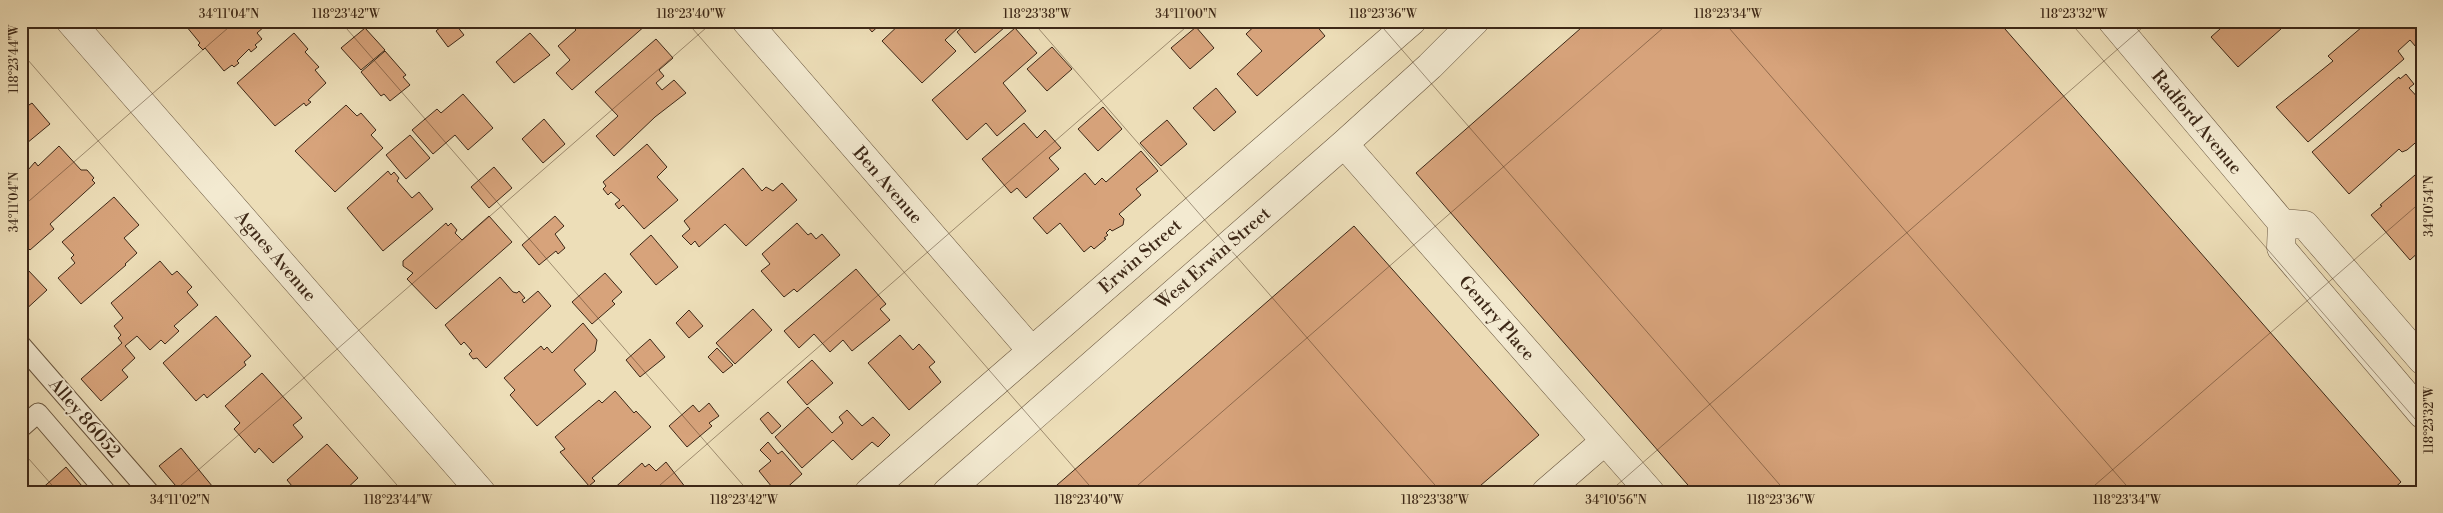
<svg xmlns="http://www.w3.org/2000/svg" width="2443" height="513" font-family="'Libre Bodoni',serif">
<style>
.building{fill:#d7a37b;stroke:#3d2817}
.lines{fill:none;stroke-linecap:round;stroke-linejoin:round}
.service-casing{stroke:#69563f;stroke-width:21}
.minor-casing{stroke:#69563f;stroke-width:29}
.tertiary-casing{stroke:#69563f;stroke-width:29}
.service{stroke:#f3ead1;stroke-width:19}
.minor{stroke:#f3ead1;stroke-width:28}
.tertiary{stroke:#f3ead1;stroke-width:28}
.ticks{fill:none;stroke:#3d2817;stroke-width:1;stroke-opacity:0.45}
.labels{text-anchor:middle;stroke-width:4;stroke-linejoin:round;paint-order:stroke}
.street-label{font-size:18px;fill:#3d2817;stroke:#f3ead1}
.neatline{fill:none;stroke:#3d2817;stroke-width:2}
.ticks-label{font-size:12px;text-anchor:middle;fill:#3d2817}
</style>
<rect width="100%" height="100%" fill="#eddeb8"/>
<filter id="stains"><feTurbulence type="fractalNoise" baseFrequency=".004" numOctaves="4"/><feColorMatrix values="0 0 0 0 .2 0 0 0 0 .09 0 0 0 0 .02 0 0 0 .5 -.17"/></filter>
<radialGradient id="worn" r=".72"><stop offset=".6" stop-color="#630" stop-opacity="0"/><stop offset="1" stop-color="#630" stop-opacity=".3"/></radialGradient>
<!-- building -->
<path class="building" d="M 192,21 L 265,21 L 262,23 L 265,26 L 257,33 L 262,39 L 255,45 L 257,47 L 251,52 L 249,49 L 237,61 L 239,63 L 234,67 L 232,65 L 224,71 L 205,48 L 203,50 L 198,45 L 200,43 L 186,26 Z
M 448,21 L 453,21 L 464,35 L 448,47 L 436,31 Z
M 459,21 L 474,21 L 465,29 Z
M 567,21 L 642,21 L 646,25 L 572,90 L 556,73 L 570,60 L 558,46 L 576,30 Z
M 863,21 L 884,21 L 872,32 Z
M 903,21 L 962,21 L 959,24 L 961,25 L 945,40 L 956,51 L 922,83 L 882,41 Z
M 969,21 L 1012,21 L 975,53 L 957,32 Z
M 1260,21 L 1318,21 L 1315,24 L 1325,36 L 1257,96 L 1237,74 L 1262,51 L 1246,34 Z
M 1589,21 L 1998,21 L 2401,482 L 2390,492 L 1694,492 L 1416,173 Z
M 2229,21 L 2290,21 L 2238,67 L 2211,37 Z
M 2357,21 L 2422,21 L 2422,42 L 2416,47 L 2410,40 L 2398,51 L 2404,59 L 2308,142 L 2276,107 L 2333,61 L 2328,56 L 2362,27 Z
M 1196,27 L 1214,48 L 1190,69 L 1171,48 Z
M 365,28 L 385,50 L 361,70 L 341,48 Z
M 1015,28 L 1037,53 L 1003,83 L 1026,111 L 997,136 L 986,123 L 967,140 L 932,100 Z
M 294,33 L 308,49 L 305,52 L 319,67 L 315,70 L 326,83 L 308,100 L 311,102 L 306,106 L 304,103 L 275,126 L 237,83 Z
M 530,33 L 550,55 L 514,83 L 496,62 Z
M 656,39 L 673,58 L 659,70 L 664,76 L 656,83 L 662,90 L 674,80 L 686,93 L 655,117 L 614,156 L 596,136 L 618,116 L 595,92 Z
M 1052,47 L 1072,69 L 1047,91 L 1027,69 Z
M 385,51 L 406,75 L 403,77 L 410,85 L 390,101 L 384,94 L 381,96 L 361,72 Z
M 2406,74 L 2414,84 L 2409,88 L 2422,102 L 2422,137 L 2407,150 L 2402,152 L 2399,149 L 2349,194 L 2312,152 L 2399,77 L 2400,79 Z
M 1216,88 L 1236,112 L 1214,131 L 1193,108 Z
M 463,94 L 493,128 L 468,150 L 455,135 L 433,154 L 412,130 L 437,109 L 441,113 Z
M 25,100 L 29,105 L 32,103 L 50,124 L 21,148 L 21,103 Z
M 346,105 L 357,116 L 361,113 L 376,130 L 371,135 L 383,148 L 335,192 L 295,151 Z
M 1103,107 L 1122,129 L 1098,151 L 1078,129 Z
M 544,119 L 565,144 L 543,163 L 522,139 Z
M 1167,120 L 1187,144 L 1161,166 L 1140,143 Z
M 1024,123 L 1037,138 L 1045,130 L 1061,148 L 1049,158 L 1059,169 L 1026,198 L 1017,188 L 1011,193 L 982,159 Z
M 410,135 L 430,158 L 406,179 L 386,155 Z
M 647,144 L 667,167 L 657,177 L 678,200 L 644,229 L 623,205 L 619,209 L 615,204 L 620,200 L 611,192 L 608,195 L 603,189 L 606,186 L 603,182 Z
M 59,146 L 81,170 L 87,170 L 94,178 L 92,180 L 95,183 L 50,224 L 54,229 L 30,250 L 21,241 L 21,223 L 29,216 L 21,207 L 21,200 L 28,194 L 21,186 L 21,178 L 35,162 L 38,166 Z
M 1141,151 L 1158,171 L 1136,189 L 1141,195 L 1119,214 L 1124,219 L 1123,225 L 1112,231 L 1110,229 L 1106,233 L 1108,235 L 1104,238 L 1106,239 L 1094,249 L 1091,246 L 1084,252 L 1060,223 L 1047,234 L 1033,218 L 1085,173 L 1095,185 L 1102,178 L 1106,182 Z
M 494,167 L 512,188 L 489,208 L 471,187 Z
M 743,168 L 762,191 L 766,187 L 773,191 L 782,183 L 797,200 L 746,246 L 725,224 L 699,247 L 695,241 L 691,245 L 682,236 L 690,229 L 684,221 Z
M 2422,169 L 2422,249 L 2410,260 L 2371,215 L 2382,206 L 2380,205 Z
M 388,171 L 391,175 L 394,172 L 399,178 L 397,181 L 412,198 L 419,192 L 433,209 L 383,251 L 347,208 Z
M 114,197 L 139,225 L 124,238 L 137,253 L 125,264 L 126,265 L 81,304 L 58,278 L 75,263 L 71,258 L 74,255 L 62,242 Z
M 489,216 L 512,242 L 436,309 L 407,279 L 413,273 L 403,266 L 403,261 L 446,223 L 448,226 L 451,223 L 457,230 L 455,233 L 462,240 Z
M 555,216 L 564,226 L 555,234 L 565,248 L 558,254 L 556,251 L 539,265 L 522,245 Z
M 797,223 L 808,235 L 811,233 L 816,239 L 822,234 L 840,255 L 797,292 L 794,289 L 784,297 L 761,271 L 770,264 L 762,254 Z
M 1354,226 L 1539,435 L 1473,492 L 1049,492 Z
M 651,235 L 678,267 L 656,285 L 630,254 Z
M 160,261 L 172,275 L 177,271 L 192,287 L 187,292 L 198,305 L 174,326 L 179,331 L 165,344 L 161,340 L 150,350 L 137,336 L 125,346 L 135,358 L 122,370 L 128,377 L 101,401 L 81,379 L 122,343 L 118,338 L 121,335 L 114,326 L 123,318 L 111,303 Z
M 27,269 L 47,290 L 22,313 L 21,274 Z
M 856,269 L 886,304 L 880,309 L 890,320 L 852,351 L 843,340 L 830,352 L 814,334 L 799,348 L 784,331 Z
M 605,273 L 622,292 L 612,301 L 615,304 L 592,324 L 572,302 Z
M 500,277 L 513,292 L 517,293 L 519,291 L 525,298 L 522,300 L 524,303 L 538,291 L 551,306 L 486,368 L 477,358 L 473,359 L 469,354 L 472,351 L 464,342 L 461,345 L 445,325 Z
M 753,309 L 772,330 L 735,364 L 716,343 Z
M 689,310 L 703,326 L 689,338 L 676,323 Z
M 216,316 L 251,356 L 244,362 L 246,365 L 207,398 L 204,394 L 196,401 L 163,363 Z
M 583,323 L 597,340 L 595,351 L 574,370 L 586,384 L 537,426 L 510,395 L 515,390 L 504,378 L 541,346 L 544,350 L 547,347 L 552,353 Z
M 900,335 L 913,350 L 919,344 L 935,362 L 929,367 L 941,382 L 909,410 L 868,363 Z
M 650,339 L 665,357 L 640,377 L 626,360 Z
M 717,348 L 733,365 L 723,373 L 708,357 Z
M 812,360 L 833,383 L 807,405 L 787,382 Z
M 262,373 L 302,418 L 293,425 L 303,437 L 273,463 L 259,448 L 255,453 L 234,429 L 240,423 L 225,406 Z
M 615,391 L 634,413 L 636,411 L 651,427 L 592,478 L 595,481 L 589,486 L 560,452 L 565,449 L 555,437 L 599,400 L 602,403 Z
M 709,403 L 719,416 L 709,423 L 712,426 L 687,447 L 669,426 L 693,405 L 699,412 Z
M 808,407 L 832,433 L 843,423 L 839,417 L 847,410 L 862,426 L 873,417 L 890,435 L 878,447 L 872,442 L 852,460 L 833,440 L 802,468 L 775,437 Z
M 768,412 L 781,426 L 772,434 L 760,419 Z
M 768,442 L 778,454 L 782,451 L 802,474 L 782,492 L 776,492 L 759,471 L 771,461 L 760,450 Z
M 327,444 L 358,478 L 343,492 L 297,492 L 287,480 Z
M 181,448 L 217,492 L 181,492 L 159,466 Z
M 666,462 L 689,492 L 610,492 L 642,463 L 645,467 L 649,464 L 656,471 Z
M 66,467 L 87,492 L 38,492 Z"/>
<g class="lines">
<defs>
<path id="service" d="M 21,345 L 149,492
M 21,428 L 38,413 L 106,492"/>
<path id="minor" d="M 70,21 L 481,492
M 746,21 L 1031,350
M 1344,144 L 1650,492
M 869,492 L 1412,21
M 947,492 L 1344,144 L 1430,66 L 1475,21
M 1546,492 L 1605,441"/>
<path id="tertiary" d="M 2112,21 L 2282,223 L 2281,248 L 2422,414
M 2282,223 L 2305,225 L 2422,360"/>
</defs>
<!-- service casing -->
<use href="#service" class="service-casing"/>
<!-- minor casing -->
<use href="#minor" class="minor-casing"/>
<!-- tertiary casing -->
<use href="#tertiary" class="tertiary-casing"/>
<!-- service -->
<use href="#service" class="service"/>
<!-- minor -->
<use href="#minor" class="minor"/>
<!-- tertiary -->
<use href="#tertiary" class="tertiary"/>
</g>
<!-- ticks -->
<path class="ticks" d="M 340,21 L 749,492M 686,21 L 1095,492M 1032,21 L 1441,492M 1377,21 L 1786,492M 1723,21 L 2132,492M 2069,21 L 2422,427M 2414,21 L 2422,30M 21,52 L 403,492M 21,208 L 236,21M 21,450 L 58,492M 173,492 L 714,21M 652,492 L 1193,21M 1130,492 L 1671,21M 1609,492 L 2150,21M 2087,492 L 2422,201"/>
<g class="labels">
<!-- street labels -->
<g class="street-label">
<text transform="translate(2197 122) rotate(50)" y="6">Radford Avenue</text>
<text transform="translate(888 185) rotate(49)" y="6">Ben Avenue</text>
<text transform="translate(276 256) rotate(49)" y="6">Agnes Avenue</text>
<text transform="translate(1140 256) rotate(-41)" y="6">Erwin Street</text>
<text transform="translate(1213 258) rotate(-41)" y="6">West Erwin Street</text>
<text transform="translate(1497 318) rotate(49)" y="6">Gentry Place</text>
<text transform="translate(85 418) rotate(49)" y="6">Alley 86052</text>
</g>
</g>
<!-- margin -->
<rect width="2443" height="513" fill="none" stroke="#eddeb8" stroke-width="55"/>
<rect x="28" y="28" width="2388" height="458" class="neatline"/>
<g class="ticks-label">
<text x="229" y="18">34°11'04"N</text>
<text x="346" y="18">118°23'42"W</text>
<text x="691" y="18">118°23'40"W</text>
<text x="1037" y="18">118°23'38"W</text>
<text x="1186" y="18">34°11'00"N</text>
<text x="1383" y="18">118°23'36"W</text>
<text x="1728" y="18">118°23'34"W</text>
<text x="2074" y="18">118°23'32"W</text>
<text transform="translate(14 59) rotate(-90)" y="4">118°23'44"W</text>
<text transform="translate(14 202) rotate(-90)" y="4">34°11'04"N</text>
<text transform="translate(2429 206) rotate(-90)" y="4">34°10'54"N</text>
<text transform="translate(2429 420) rotate(-90)" y="4">118°23'32"W</text>
<text x="180" y="504">34°11'02"N</text>
<text x="398" y="504">118°23'44"W</text>
<text x="744" y="504">118°23'42"W</text>
<text x="1089" y="504">118°23'40"W</text>
<text x="1435" y="504">118°23'38"W</text>
<text x="1616" y="504">34°10'56"N</text>
<text x="1781" y="504">118°23'36"W</text>
<text x="2127" y="504">118°23'34"W</text>
</g>
<rect width="100%" height="100%" filter="url(#stains)"/>
<rect width="100%" height="100%" fill="url(#worn)"/>
</svg>
